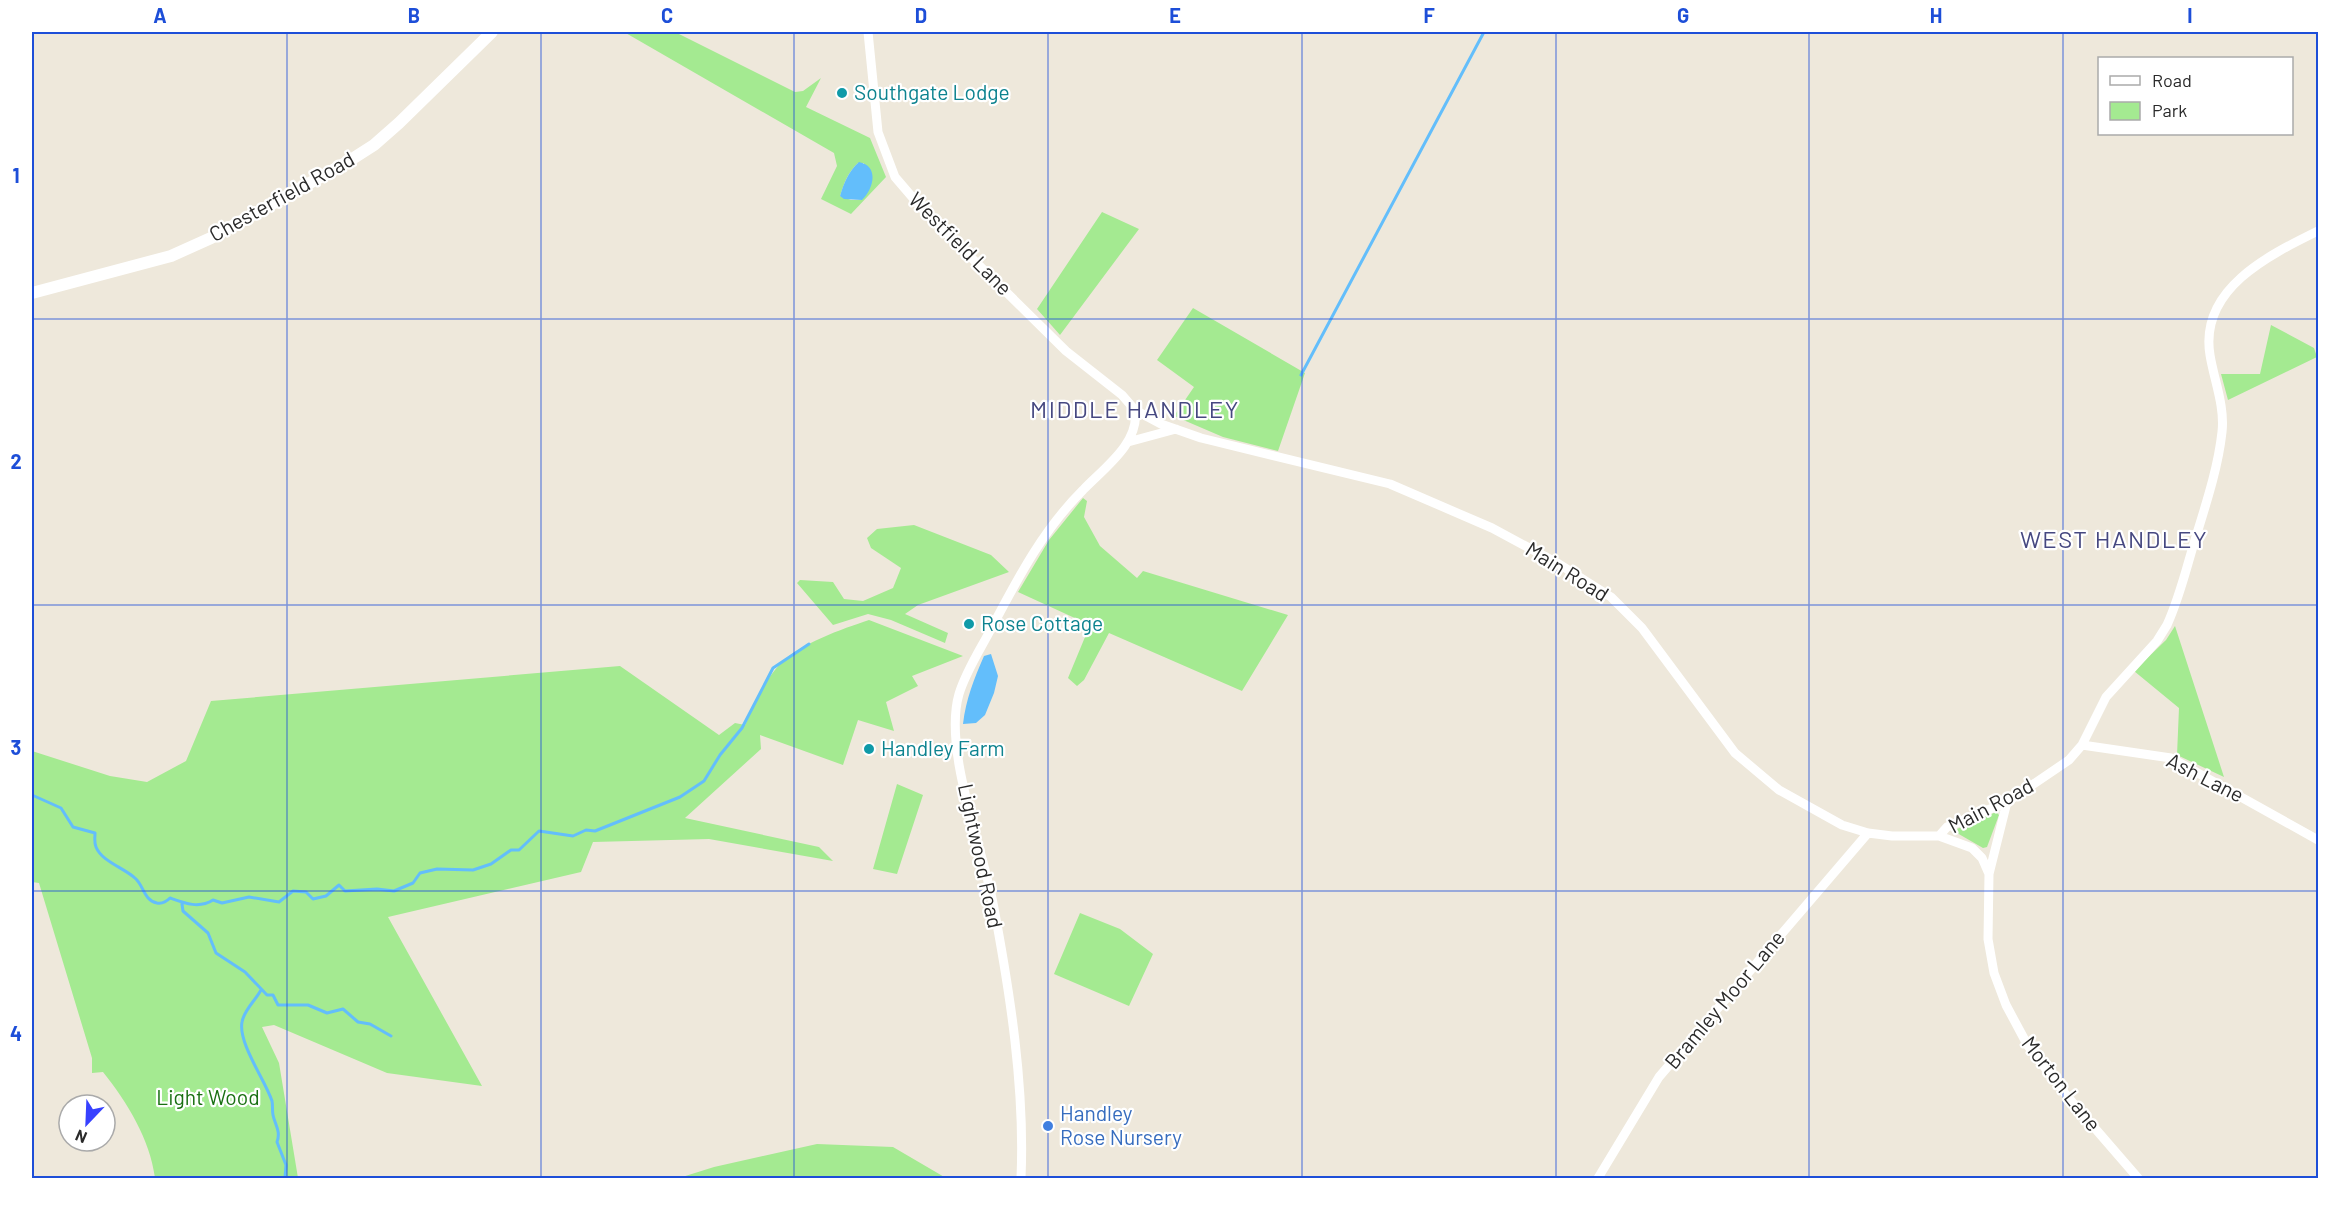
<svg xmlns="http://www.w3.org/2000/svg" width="2350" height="1210" font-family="Barlow,sans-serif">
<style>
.green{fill:#a4ea91;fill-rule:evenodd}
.water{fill:#63befb}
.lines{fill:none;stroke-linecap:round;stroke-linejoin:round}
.stream{stroke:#63befb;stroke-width:3}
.street{stroke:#fff;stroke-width:9}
.secondary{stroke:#fff;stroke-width:12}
.grid{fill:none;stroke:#1d4ed8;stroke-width:1.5;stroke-opacity:0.55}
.culture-dot{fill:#0f9aa8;stroke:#fff;stroke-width:2}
.shop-dot{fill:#3f7fe0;stroke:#fff;stroke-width:2}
.labels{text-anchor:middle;stroke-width:4.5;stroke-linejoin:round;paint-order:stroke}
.culture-label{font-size:21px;fill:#0d838f;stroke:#fff;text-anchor:start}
.street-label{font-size:21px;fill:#2a2a2a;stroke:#fff}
.park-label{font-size:21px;fill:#197012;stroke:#fff}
.shop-label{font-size:21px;fill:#366cbe;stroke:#fff;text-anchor:start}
.quarter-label{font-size:24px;letter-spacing:1.5px;fill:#464880;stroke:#fff}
.neatline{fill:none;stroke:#1d4ed8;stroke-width:2}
.grid-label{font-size:20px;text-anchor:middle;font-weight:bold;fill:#1d4ed8}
</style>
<rect width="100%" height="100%" fill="#eee8db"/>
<!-- green -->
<path class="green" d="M 624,32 L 675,32 L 795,92 L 803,91 L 821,78 L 806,107 L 870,138 L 886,177 L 851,214 L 821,199 L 837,166 L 834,153 ZM 858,163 L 864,163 L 862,200 L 851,200 L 840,196 C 844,183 848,172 858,163 Z
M 1102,212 L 1139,229 L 1060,335 L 1037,309 Z
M 1193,308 L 1305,373 L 1278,451 L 1223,437 L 1174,416 L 1194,387 L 1157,360 Z
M 2271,325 L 2314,348 L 2317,357 L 2228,400 L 2221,374 L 2260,374 Z
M 1083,498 L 1087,501 L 1084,517 L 1100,546 L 1137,578 L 1143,571 L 1288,615 L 1242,691 L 1109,633 L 1084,680 L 1077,686 L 1068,678 L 1090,625 L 1018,592 L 1049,540 Z
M 914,525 L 991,555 L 1009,572 L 918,605 L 905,614 L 948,633 L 945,643 L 891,620 L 868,614 L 833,625 L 797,583 L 800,580 L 833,582 L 844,599 L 863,601 L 893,588 L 901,568 L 871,548 L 867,538 L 877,529 Z
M 869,620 L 963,656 L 912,676 L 918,686 L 886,702 L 894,731 L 858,720 L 843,765 L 760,735 L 761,749 L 685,818 L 819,847 L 833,861 L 709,839 L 593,842 L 581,872 L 388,917 L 482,1086 L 387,1073 L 274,1025 L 262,1027 L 279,1063 L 298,1178 L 155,1178 C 150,1139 127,1102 103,1072 L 92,1073 L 92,1058 L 39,883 L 32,882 L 32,751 L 110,776 L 147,782 L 186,761 L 211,701 L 620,666 L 719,735 L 735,723 L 745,725 C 755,704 764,681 780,664 C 799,644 842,629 869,620 Z
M 2175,626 L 2224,777 L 2177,755 L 2179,708 L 2134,671 L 2166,640 Z
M 897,784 L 923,795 L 897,874 L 873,869 Z
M 1996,812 L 1999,815 L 1987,847 L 1983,848 L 1957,833 L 1957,829 Z
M 1080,913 L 1120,929 L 1153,954 L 1129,1006 L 1054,974 Z
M 817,1144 L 893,1147 L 946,1178 L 679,1178 L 714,1167 Z"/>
<!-- water -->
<path class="water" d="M 859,162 C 880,166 873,190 862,200 L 844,199 L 840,196 C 844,183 848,172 859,162 Z
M 991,654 L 998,676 L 994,693 L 985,715 L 976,723 L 963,724 C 966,699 974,679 984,656 Z"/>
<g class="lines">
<!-- stream -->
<path class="stream" d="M 1301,375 L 1484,32
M 32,795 L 61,808 L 73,827 L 95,833 C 95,837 94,843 96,847 C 102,862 125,868 136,879 C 144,887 144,900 157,903 C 162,904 166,902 170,898 C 184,903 199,909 213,900 L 222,903 L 249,897 L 279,902 L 293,891 L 306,892 L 313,899 L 326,896 L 339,885 L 345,891 L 377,889 L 394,891 L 413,883 L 420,873 L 437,869 L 473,870 L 491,864 L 511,850 L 519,850 L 539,831 L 573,836 L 586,830 L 595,831 L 680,797 L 704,781 L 720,755 L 742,728 L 773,668 L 809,644
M 182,904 L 183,911 L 208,933 L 216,953 L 245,972 L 267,995 L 273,995 L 278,1005 L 308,1005 L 327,1013 L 343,1009 L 358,1022 L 370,1024 L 391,1036
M 261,990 C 255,1001 244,1010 242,1022 C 238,1043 265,1080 272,1101 C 273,1106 272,1110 273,1115 C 275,1125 281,1131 277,1142 L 286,1165 L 285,1178"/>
<!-- street -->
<path class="street" d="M 868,32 L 878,132 L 895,177 L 925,212 L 1066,351 L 1122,395 L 1135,410 L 1161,424 L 1201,438 L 1390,484 L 1492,528 L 1559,564 L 1611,597 L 1642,628 L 1735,753 L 1779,790 L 1842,825 L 1868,833 L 1892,836 L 1939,836 L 1972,848 L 1982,858 L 1989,874 L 1988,939 L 1994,973 L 2006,1005 L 2028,1046 L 2067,1096 L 2138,1178
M 1128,442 L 1176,429
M 2082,745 L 2171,758 L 2318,840
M 1939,836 L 1947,827 L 2007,802 L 2069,760 L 2082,745 L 2106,697 L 2157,641 L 2167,625 C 2179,599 2186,570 2194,543 C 2205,507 2218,469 2222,432 C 2225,406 2214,380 2210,355 C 2199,289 2269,255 2318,231
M 1989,874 L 2007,802
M 1021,1178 C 1025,1088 1010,992 993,903 C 982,846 943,749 959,694 C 966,671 980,650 991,629 C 1018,578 1042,531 1083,490 C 1104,468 1140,443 1135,410
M 1598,1178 L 1659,1077 L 1868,833"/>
<!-- secondary -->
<path class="secondary" d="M 32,293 L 171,256 L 211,238 L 349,161 L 374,145 L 399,123 L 492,32"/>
</g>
<!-- grid -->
<path class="grid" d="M 287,32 L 287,1178M 541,32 L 541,1178M 794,32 L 794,1178M 1048,32 L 1048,1178M 1302,32 L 1302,1178M 1556,32 L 1556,1178M 1809,32 L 1809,1178M 2063,32 L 2063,1178M 32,319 L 2318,319M 32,605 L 2318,605M 32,891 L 2318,891"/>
<!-- markers -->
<g class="culture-dot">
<circle cx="842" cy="93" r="6"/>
<circle cx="969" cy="624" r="6"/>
<circle cx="869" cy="749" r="6"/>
</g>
<circle class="shop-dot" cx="1048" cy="1126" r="6"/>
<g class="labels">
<!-- culture labels -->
<g class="culture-label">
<text x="854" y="100">Southgate Lodge</text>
<text x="981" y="631">Rose Cottage</text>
<text x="881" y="756">Handley Farm</text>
</g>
<!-- street labels -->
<g class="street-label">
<text transform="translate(282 197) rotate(-29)" y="7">Chesterfield Road</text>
<text transform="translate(960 244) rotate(45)" y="7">Westfield Lane</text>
<text transform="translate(1567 572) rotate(32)" y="7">Main Road</text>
<text transform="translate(2205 778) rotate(27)" y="7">Ash Lane</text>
<text transform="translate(1991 806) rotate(-28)" y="7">Main Road</text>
<text transform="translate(980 856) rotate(78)" y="7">Lightwood Road</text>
<text transform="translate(1725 1000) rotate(-50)" y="7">Bramley Moor Lane</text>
<text transform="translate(2061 1084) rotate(52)" y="7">Morton Lane</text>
</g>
<!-- park labels -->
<g class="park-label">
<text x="208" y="1105">Light Wood</text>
</g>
<!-- shop labels -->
<g class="shop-label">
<text x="1060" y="1121">Handley<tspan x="1060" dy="24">Rose Nursery</tspan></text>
</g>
<!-- quarter labels -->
<g class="quarter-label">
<text x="1135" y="418">MIDDLE HANDLEY</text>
<text x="2114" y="548">WEST HANDLEY</text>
</g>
</g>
<!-- border -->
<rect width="2350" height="1210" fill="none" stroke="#ffffff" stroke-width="66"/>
<!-- legend -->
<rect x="2098" y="57" width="195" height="78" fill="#ffffff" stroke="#aaaaaa" stroke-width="1.5"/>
<rect x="2110" y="76" width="30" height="9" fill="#ffffff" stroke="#aaaaaa" stroke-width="1.5"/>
<text x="2152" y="87" font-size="18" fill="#2a2a2a">Road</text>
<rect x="2110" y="102" width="30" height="18" fill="#a4ea91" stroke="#aaaaaa" stroke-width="1.5"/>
<text x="2152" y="117" font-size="18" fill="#2a2a2a">Park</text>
<!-- north arrow -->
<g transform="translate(87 1123) rotate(203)"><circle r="28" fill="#ffffff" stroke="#aaaaaa" stroke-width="1.5"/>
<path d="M0-4.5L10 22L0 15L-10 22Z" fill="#3741ff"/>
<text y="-9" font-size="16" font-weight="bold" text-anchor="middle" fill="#2a2a2a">N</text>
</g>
<rect x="33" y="33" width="2284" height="1144" class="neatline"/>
<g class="grid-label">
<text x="160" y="23">A</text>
<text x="414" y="23">B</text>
<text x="667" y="23">C</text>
<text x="921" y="23">D</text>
<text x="1175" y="23">E</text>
<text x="1429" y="23">F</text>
<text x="1683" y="23">G</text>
<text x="1936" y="23">H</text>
<text x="2190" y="23">I</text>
<text x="16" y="183">1</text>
<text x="16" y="469">2</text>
<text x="16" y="755">3</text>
<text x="16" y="1041">4</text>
</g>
</svg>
